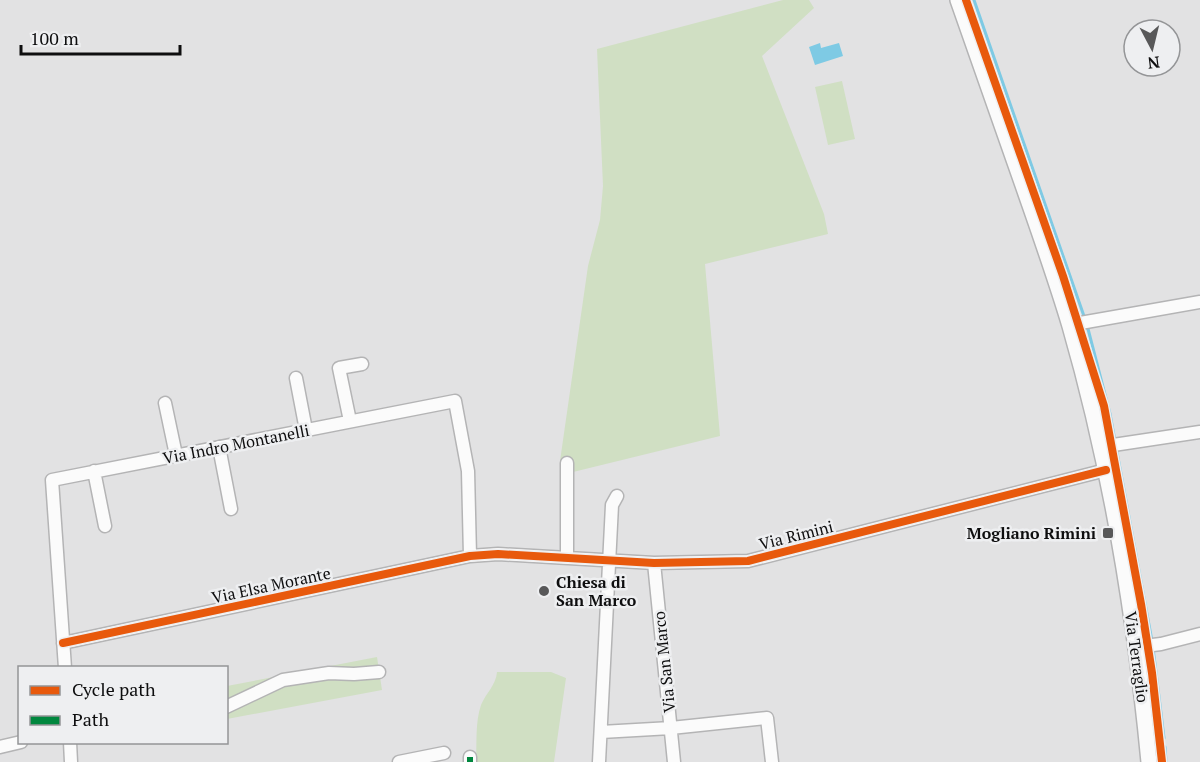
<svg xmlns="http://www.w3.org/2000/svg" width="1200" height="762" font-family="'PT Serif',serif">
<style>
.green{fill:#d0dfc3}
.water{fill:#7ecae4}
.lines{fill:none;stroke-linecap:round;stroke-linejoin:round}
.stream{stroke:#7ecae4;stroke-width:3}
.minor-casing{stroke:#b4b4b5;stroke-width:15}
.major-casing{stroke:#b4b4b5;stroke-width:18}
.minor{stroke:#fbfbfb;stroke-width:12}
.major{stroke:#fbfbfb;stroke-width:15}
.quiet{stroke:#00873e;stroke-width:6;stroke-dasharray:12 6;stroke-linecap:butt}
.cycleway-casing{stroke:#eeeff1;stroke-width:11}
.cycleway{stroke:#e8590c;stroke-width:8}
.poi-dot{fill:#585859;stroke:#eeeff1;stroke-width:2}
.labels{text-anchor:middle;stroke-width:5;stroke-linejoin:round;paint-order:stroke}
.street-label{font-size:16px;fill:#0e0e0f;stroke:#eeeff1}
.poi-label{font-size:16px;font-weight:bold;fill:#0e0e0f;stroke:#eeeff1;text-anchor:end}
</style>
<rect width="100%" height="100%" fill="#e2e2e3"/>
<!-- green -->
<path class="green" d="M 783,0 L 809,0 L 814,8 L 762,56 L 824,214 L 828,234 L 705,264 L 720,436 L 569,473 L 570,460 L 560,461 L 588,266 L 600,220 L 603,186 L 597,49 Z
M 842,81 L 855,139 L 828,145 L 815,87 Z
M 377,657 L 382,690 L 227,719 L 227,686 Z
M 497,672 L 551,672 L 566,678 L 554,762 L 476,762 C 477,743 475,723 481,705 C 486,693 496,685 497,672 Z"/>
<!-- water -->
<path class="water" d="M 820,43 L 821,48 L 839,43 L 843,56 L 815,65 L 809,47 Z"/>
<g class="lines">
<!-- stream -->
<path class="stream" d="M 974,0 L 1085,319
M 1087,325 L 1110,414 L 1115,441
M 1116,447 L 1152,641
M 1153,648 L 1164,738
M 1165,747 L 1166,762"/>
<defs>
<path id="minor" d="M 1069,325 L 1200,302
M 296,378 L 306,430
M 165,403 L 176,455
M 350,421 L 339,368 L 362,364
M 219,447 L 231,509
M 1100,447 L 1200,432
M 94,471 L 105,526
M 567,558 L 567,463
M 654,563 L 674,762
M 63,643 L 470,556 L 498,554 L 654,563 L 748,561 L 1106,470
M 1136,647 L 1161,644 L 1200,634
M 65,668 L 52,480 L 455,401 L 468,471 L 470,556
M 226,707 L 283,680 L 329,673 L 354,674 L 379,672
M 601,732 L 671,728 L 767,718 L 772,762
M 70,742 L 71,762
M 0,747 L 21,742
M 399,762 L 444,753
M 470,762 L 470,757
M 599,762 L 612,505 L 617,496"/>
<path id="major" d="M 958,0 C 980,63 1002,126 1024,188 C 1040,234 1056,279 1070,326 C 1111,468 1135,615 1149,762"/>
</defs>
<!-- minor casing -->
<use href="#minor" class="minor-casing"/>
<!-- major casing -->
<use href="#major" class="major-casing"/>
<!-- minor -->
<use href="#minor" class="minor"/>
<!-- major -->
<use href="#major" class="major"/>
<!-- quiet -->
<path class="quiet" d="M 470,762 L 470,757"/>
<defs>
<path id="cycleway" d="M 966,0 L 1063,276 L 1104,406 L 1141,604 L 1152,673 L 1162,762
M 63,643 L 470,556 L 498,554 L 654,563 L 748,561 L 1106,470"/>
</defs>
<!-- cycleway casing -->
<use href="#cycleway" class="cycleway-casing"/>
<!-- cycleway -->
<use href="#cycleway" class="cycleway"/>
</g>
<!-- markers -->
<g class="poi-dot">
<rect x="1102" y="527" width="12" height="12" rx="3"/>
<circle cx="544" cy="591" r="6"/>
</g>
<g class="labels">
<!-- street labels -->
<g class="street-label">
<text transform="translate(236 444) rotate(-11)" y="6">Via Indro Montanelli</text>
<text transform="translate(796 535) rotate(-14)" y="6">Via Rimini</text>
<text transform="translate(271 585) rotate(-12)" y="6">Via Elsa Morante</text>
<text transform="translate(1137 657) rotate(82)" y="6">Via Terraglio</text>
<text transform="translate(664 662) rotate(-96)" y="6">Via San Marco</text>
</g>
<!-- poi labels -->
<g class="poi-label">
<text x="1096" y="539">Mogliano Rimini</text>
<text x="556" y="588" text-anchor="start">Chiesa di<tspan x="556" dy="18">San Marco</tspan></text>
</g>
</g>
<!-- legend -->
<rect x="18" y="666" width="210" height="78" fill="#eeeff1" stroke="#949597" stroke-width="1.5"/>
<rect x="30" y="686" width="30" height="9" fill="#e8590c" stroke="#949597" stroke-width="1.5"/>
<text x="72" y="696" font-size="18" fill="#0e0e0f">Cycle path</text>
<rect x="30" y="716" width="30" height="9" fill="#00873e" stroke="#949597" stroke-width="1.5"/>
<text x="72" y="726" font-size="18" fill="#0e0e0f">Path</text>
<!-- north arrow -->
<g transform="translate(1152 48) rotate(173)"><circle r="28" fill="#eeeff1" stroke="#949597" stroke-width="1.5"/>
<path d="M0-4.5L10 22L0 15L-10 22Z" fill="#585859"/>
<text y="-9" font-size="16" font-weight="bold" text-anchor="middle" fill="#0e0e0f">N</text>
</g>
<!-- scale -->
<path d="M21 45v9h159v-9" fill="none" stroke="#0e0e0f" stroke-width="3"/>
<text x="30" y="45" font-size="18" fill="#0e0e0f" stroke="#eeeff1" stroke-width="4.5" paint-order="stroke">100 m</text>
</svg>
